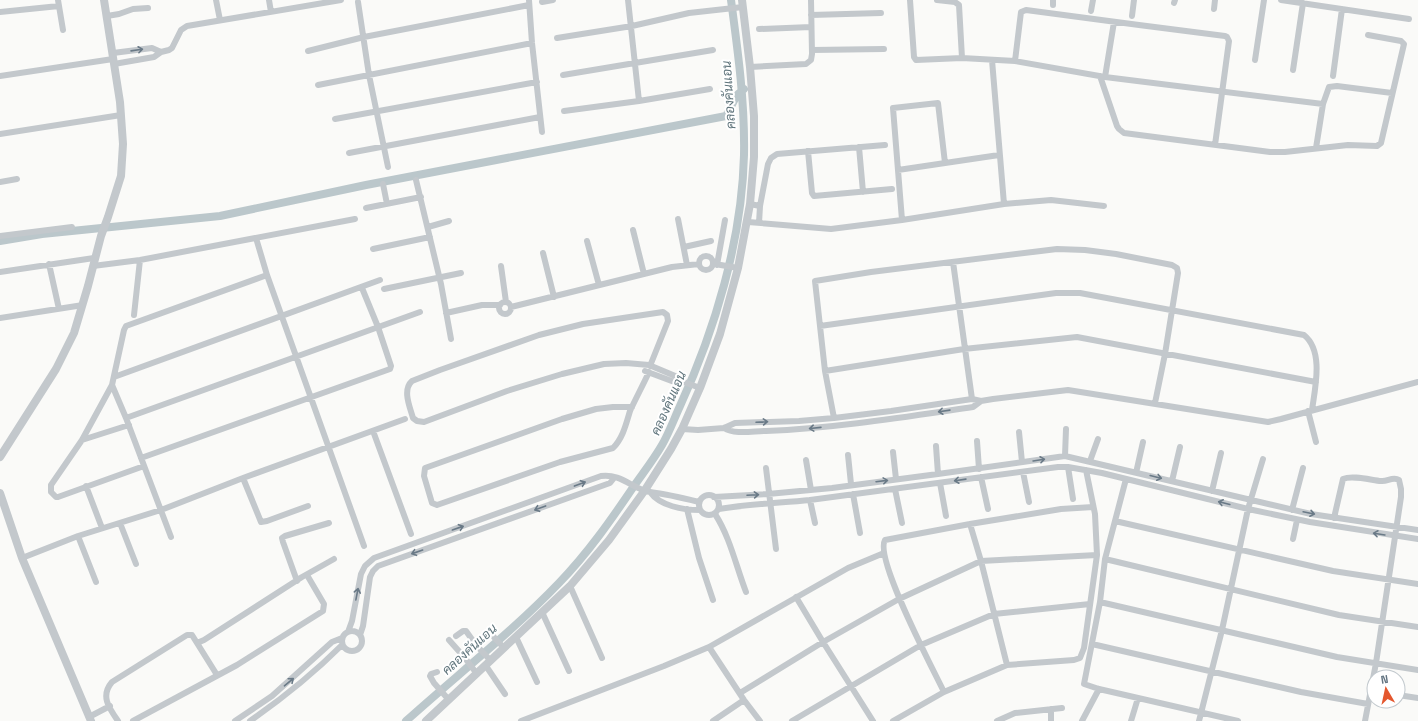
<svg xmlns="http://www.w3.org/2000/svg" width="1418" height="721" font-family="'Space Grotesk',Sarabun,sans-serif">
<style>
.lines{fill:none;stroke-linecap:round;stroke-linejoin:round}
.canal{stroke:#bbc7cb;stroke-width:8}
.minor{stroke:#c3c8cc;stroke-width:6}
.tertiary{stroke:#c3c8cc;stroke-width:8}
.oneway{stroke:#6a7a87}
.labels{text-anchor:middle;stroke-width:4;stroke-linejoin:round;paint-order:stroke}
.water-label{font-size:13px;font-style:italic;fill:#60757c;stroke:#fff}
</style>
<rect width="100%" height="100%" fill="#fafaf8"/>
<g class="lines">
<!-- canal -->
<path class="canal" d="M 0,241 L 42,234 L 220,216 L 366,185 L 726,116 L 737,95 L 744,89
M 406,721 C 457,675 512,632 559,583 C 588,553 611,520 634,486 C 643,473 654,459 662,445 C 669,433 674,419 680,406 C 715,330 742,240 744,155 C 745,103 738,52 731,0"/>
<!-- minor -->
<path class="minor" d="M 58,0 L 63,30
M 216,0 L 220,20
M 269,0 L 271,12
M 529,0 L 532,43 L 542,132
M 628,0 L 639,101
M 910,0 L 914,57 L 916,60 L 962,58 L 1015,61 L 1105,77 L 1323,104
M 937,0 L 955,2 L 959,5 L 962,58
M 1281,0 L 1409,19
M 358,2 L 369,75 L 388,167
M 542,2 L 553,0
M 1174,3 L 1175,0
M 1053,5 L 1053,0
M 1214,9 L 1215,0
M 1091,11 L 1093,0
M 0,12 L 59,6
M 811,15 L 881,13
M 107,16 L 119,14 L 133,9 L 148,8
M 1132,16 L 1134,0
M 759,29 L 811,27
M 557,38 L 632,26 L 689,13 L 743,7
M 812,50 L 884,49
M 308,51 L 364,37 L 529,5
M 113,53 L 152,48 L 161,52
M 992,60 L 1004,204
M 1255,60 L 1264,0
M 1015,61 L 1021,12 L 1026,10 L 1139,25 L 1225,36 L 1227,37 L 1229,41 L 1215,145
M 114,64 L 154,57 L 161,52 L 169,50 L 172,48 L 181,30 L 187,26 L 341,0
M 750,67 L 806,64 L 811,60 L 812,54 L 811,0
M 1293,70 L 1303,3
M 563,75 L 713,50
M 0,76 L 113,59
M 1100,76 L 1117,126 L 1119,129 L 1124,133 L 1270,152 L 1285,152 L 1348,145 L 1377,146 L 1381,143 L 1404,44 L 1401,41 L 1368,35
M 1333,76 L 1342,9
M 1105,77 L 1114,22
M 318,85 L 532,43
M 564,111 L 639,101 L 710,89
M 335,119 L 537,82
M 0,134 L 121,115
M 859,147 L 863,192
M 1316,148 L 1323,104 L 1329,87 L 1337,86 L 1392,93
M 808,151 L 812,193 L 814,196 L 892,189
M 349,153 L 540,117
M 898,170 L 999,155
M 416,180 L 441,284 L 451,339
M 0,182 L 17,179
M 383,184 L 387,204
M 750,204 L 760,206 L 768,164 L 771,158 L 777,154 L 885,145
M 366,208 L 421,197
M 678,219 L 687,265
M 902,220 L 893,108 L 938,103 L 945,163
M 748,222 L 831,229 L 902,220 L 1004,204 L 1051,200 L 1104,206
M 759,223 L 760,206
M 428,227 L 449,221
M 633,230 L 644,274
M 0,236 L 72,227
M 256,238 L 267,275 L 364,546
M 587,241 L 599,285
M 684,247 L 711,241
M 373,249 L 430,237
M 543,253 L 554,297
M699 263a7 7 0 1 1 14 0a7 7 0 1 1-14 0Z
M 953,262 L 972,399
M 49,264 L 59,309
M 715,264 L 738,268
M 717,265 L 725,220
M 93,266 L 140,260 L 355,219
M 501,266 L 506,302
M 0,272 L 94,258
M 384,289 L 461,273
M499 308a6 6 0 1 1 12 0a6 6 0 1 1-12 0Z
M 511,307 L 672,267 L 699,264
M 446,313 L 482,305 L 500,305
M 134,315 L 140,260
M 0,318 L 83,305
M 820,326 L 1027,297 L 1056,293 L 1080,293 L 1304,335 C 1324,351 1315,388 1312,410
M 650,366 L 668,321 L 667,315 L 663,312 L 583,324 L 539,335 L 440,370 L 412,381 C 402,390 410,407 413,418 L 417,421 L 424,422 L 507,391 L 562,374 L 604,364 L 626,363 L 649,365 L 680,378 L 684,382 L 700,388
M 645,371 L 677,383 L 684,382
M 825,371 L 964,349 L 1077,337 L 1316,382
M 114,377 L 380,280
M 112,385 L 126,418 L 171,537
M 632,407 L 613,407 L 596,409 L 562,419 L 425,468 L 424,476 L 432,503 L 437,505 L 560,462 L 613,448 C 623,438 626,424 630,411 C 636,398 643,385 649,372
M 1308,411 L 1316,442
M 126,418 L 420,312
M 834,418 L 825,371 L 815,281 L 871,272 L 1057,249 L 1085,250 L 1116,254 L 1172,265 L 1177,268 L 1178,273 L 1165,354 L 1155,403
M 724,428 C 735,435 753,431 766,431 C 836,428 904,417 973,407 L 981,401 L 993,399 L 1068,390 L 1268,422 L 1281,419 L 1418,382
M 682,429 L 698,430 L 724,428 L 735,423 L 799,421 L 834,418 L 891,411 L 972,399 L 981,401
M 373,431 L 411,534
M 1019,432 L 1022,462
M 82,440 L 129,425
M 977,441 L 979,469
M 936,446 L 938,474
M 893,452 L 896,479
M 848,455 L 851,484
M 1065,456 L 1066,429
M 141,458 L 390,369 L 391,366 L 378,327 L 362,288
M 806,460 L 811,490
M 1090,461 L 1098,439
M 144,466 L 58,497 L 56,497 L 51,492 L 51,485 L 82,440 L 112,385 L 124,330 L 126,326 L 267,275
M 1068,467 L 1073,499
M 766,468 L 776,549
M 1023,472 L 1029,502
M 1136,473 L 1143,442
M 981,477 L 988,509
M 243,478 L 261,522 L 267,521 L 308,506
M 1126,479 L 1105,559 L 1100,602 L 1084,684 L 1099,689 L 1238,721
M 1172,481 L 1180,447
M 940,483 L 946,516
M 86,486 L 102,528
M 895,489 L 902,523
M 1212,491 L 1221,453
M 650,492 C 660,506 683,510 700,510
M 853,494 L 860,533
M699 505a10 10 0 1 1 20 0a10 10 0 1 1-20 0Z
M 714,497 L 768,494 L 832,488 L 938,474 L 1065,456 L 1311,514 L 1418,530
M 810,500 L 815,523
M 687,509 L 699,558 L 713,600
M 719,509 C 749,504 780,503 810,500 L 1058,467 L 1068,467 L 1102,473 L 1248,509 L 1310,522 L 1418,539
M 1292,510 L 1303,468
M 715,514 C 730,537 736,566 746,592
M 1334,518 L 1343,479 C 1352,475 1371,480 1381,481 C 1387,482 1393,476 1399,480 L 1401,489 L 1401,497 L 1376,663 L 1365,721
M 1115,521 L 1333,571 L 1418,584
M 120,523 L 136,564
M 970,524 L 981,561 L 1007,665
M 78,536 L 96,582
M 1293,539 L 1297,520
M 22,558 L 78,536 L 161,510 L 243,478 L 405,419
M 1105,559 L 1339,615 L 1418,627
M 297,581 L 283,542 L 282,538 L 285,536 L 329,523
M 570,586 L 602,658
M 796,597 L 823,642 L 873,721
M 1100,602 L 1337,657 L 1418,670
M 542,612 L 569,671
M342 641a10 10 0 1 1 20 0a10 10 0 1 1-20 0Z
M 348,632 L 352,621 L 361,574 L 365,566 L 374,558 L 601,476 C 621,473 634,490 650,492 C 666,494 683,498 699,502
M 360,635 L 363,626 L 370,577 L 373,571 L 378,566 L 610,483 L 614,478
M 492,635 L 504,648
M 456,636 L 463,631 L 466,631 L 476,645 L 491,661
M 516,637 L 537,682
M 449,640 L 465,658 L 477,674
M 197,643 L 217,675
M 1092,644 L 1301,692 L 1368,704
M 709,647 L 744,700 L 760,721
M 486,666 L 505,694
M 437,672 L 431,674 L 430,676 L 434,683 L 449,700
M 944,692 C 933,669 874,558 885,540 L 970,524 L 1061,509 L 1093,507
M 740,693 L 823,642 L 899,599 L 981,561 L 1097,555
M 1398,695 L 1418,698
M 1051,709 L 1051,721
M 89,717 L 110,706
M 118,721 C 109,708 100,696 112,682 L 187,635 L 192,635 L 197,643 L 204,640 L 302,577 L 334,559
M 133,721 L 237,665 L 323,611 L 324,604 L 307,575
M 235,721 L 272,696 L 332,642 L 342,638
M 250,721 C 283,698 314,673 342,645
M 521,721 L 664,666 L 709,647 L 848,568 L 884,553
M 713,721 L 744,700
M 792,721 L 921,645 L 994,614 L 1090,604
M 893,721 L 944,692 L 1007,665 L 1074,660 L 1080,658 L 1084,648 L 1097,555 L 1095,514 L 1086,470
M 997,721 L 1015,713 L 1062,708
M 1082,721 L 1099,689
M 1131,721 L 1138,698
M 1199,721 L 1222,630 L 1248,509 L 1263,459"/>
<!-- tertiary -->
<path class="tertiary" d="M 0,457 L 56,369 L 74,333 L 88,286 L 101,236 L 108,217 L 121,176 L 123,144 L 120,102 L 104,0
M 0,493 L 22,558 L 91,721
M 426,721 L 570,586 L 609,540 L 645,490 L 671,449 L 682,429 L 700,388 L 720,334 L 738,268 L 750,204 L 754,157 L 754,116 L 750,67 L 742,0"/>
</g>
<!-- one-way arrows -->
<defs><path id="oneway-shaft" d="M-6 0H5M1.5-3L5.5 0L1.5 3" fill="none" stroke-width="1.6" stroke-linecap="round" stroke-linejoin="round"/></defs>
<g class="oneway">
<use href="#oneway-shaft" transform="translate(137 50) rotate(-8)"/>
<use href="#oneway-shaft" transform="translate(944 411) rotate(172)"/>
<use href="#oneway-shaft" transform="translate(762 422) rotate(-3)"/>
<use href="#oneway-shaft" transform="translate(815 428) rotate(174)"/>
<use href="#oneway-shaft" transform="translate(1039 460) rotate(-9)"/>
<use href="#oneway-shaft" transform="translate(1156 477) rotate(14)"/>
<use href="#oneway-shaft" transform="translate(960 480) rotate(172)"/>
<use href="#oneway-shaft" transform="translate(882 481) rotate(-7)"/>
<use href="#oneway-shaft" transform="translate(580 484) rotate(-20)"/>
<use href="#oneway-shaft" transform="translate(753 495) rotate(-3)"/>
<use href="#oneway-shaft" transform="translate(1224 503) rotate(-166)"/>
<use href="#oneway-shaft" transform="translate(540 508) rotate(160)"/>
<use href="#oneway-shaft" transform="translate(1309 513) rotate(12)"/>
<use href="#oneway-shaft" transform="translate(458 528) rotate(-19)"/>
<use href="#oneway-shaft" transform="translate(1379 534) rotate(-171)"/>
<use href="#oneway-shaft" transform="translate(417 552) rotate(161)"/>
<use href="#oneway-shaft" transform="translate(357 594) rotate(-79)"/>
<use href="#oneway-shaft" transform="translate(289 682) rotate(-40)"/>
</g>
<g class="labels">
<!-- water labels -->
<g class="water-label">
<text transform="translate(728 95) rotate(-94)" y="5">คลองคันแอน</text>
<text transform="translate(668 403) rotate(-66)" y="5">คลองคันแอน</text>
<text transform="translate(469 649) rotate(-42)" y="5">คลองคันแอน</text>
</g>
</g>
<!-- north arrow -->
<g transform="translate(1386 689) rotate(351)"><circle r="19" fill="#ffffff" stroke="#c1c8cd"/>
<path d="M0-3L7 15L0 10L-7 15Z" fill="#e4572e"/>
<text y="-6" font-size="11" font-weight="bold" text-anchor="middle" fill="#657683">N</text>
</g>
</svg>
